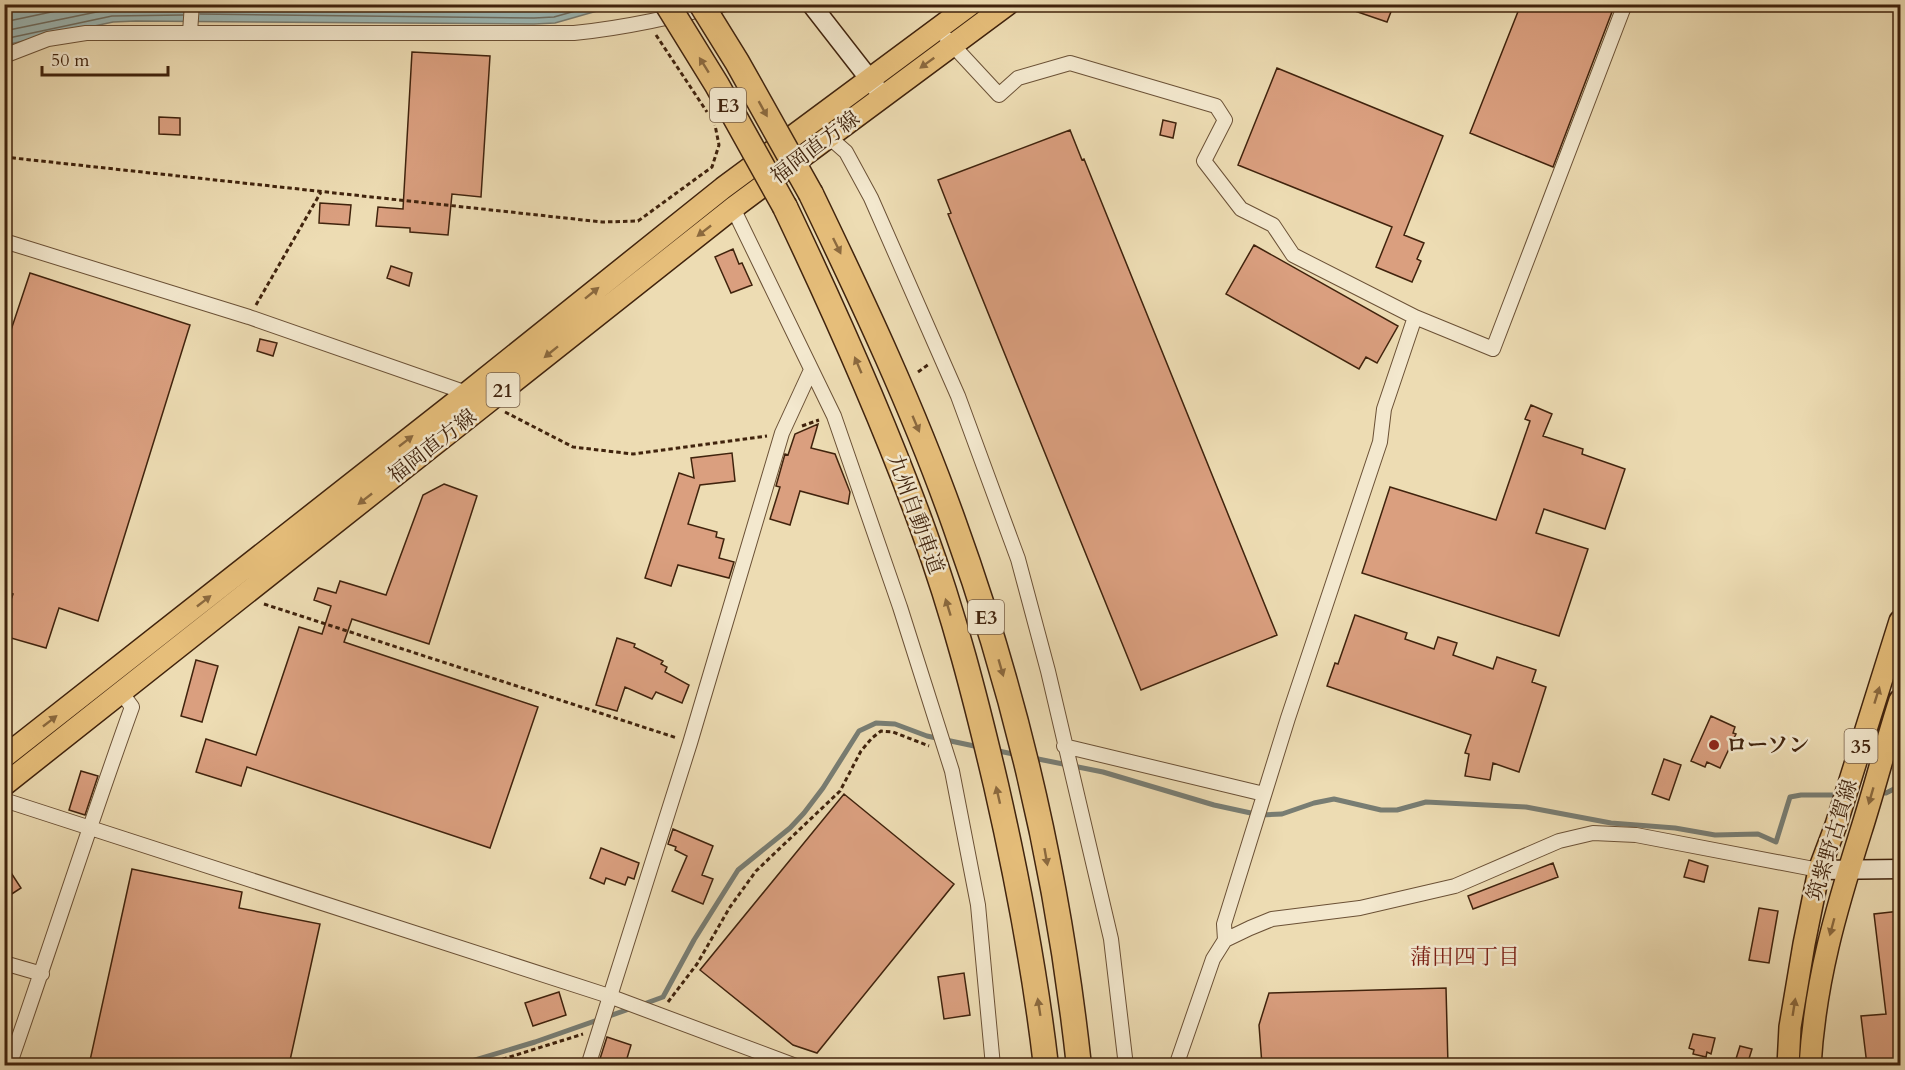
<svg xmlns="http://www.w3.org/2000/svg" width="1905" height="1070" font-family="Cardo,'Noto Serif JP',serif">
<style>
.water{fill:#9db9b7;stroke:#787d73;stroke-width:1.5}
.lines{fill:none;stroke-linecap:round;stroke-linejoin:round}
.shore{stroke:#6e6e62;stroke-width:1.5}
.stream{stroke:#787d73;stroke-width:5}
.building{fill:#da9f7f;stroke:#40230d;stroke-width:1.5}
.street-casing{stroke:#6b5136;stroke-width:16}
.secondary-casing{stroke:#40230d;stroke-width:21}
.primary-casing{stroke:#40230d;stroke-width:24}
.highway-casing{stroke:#40230d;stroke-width:27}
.path{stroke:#40230d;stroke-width:3;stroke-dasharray:4.5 3;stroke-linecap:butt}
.street{stroke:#f3e8ce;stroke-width:14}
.secondary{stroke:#f3e8ce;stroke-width:18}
.primary{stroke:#e6be7a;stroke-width:21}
.highway{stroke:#e6be7a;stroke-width:24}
.highway-bridge-casing{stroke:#40230d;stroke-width:27;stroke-linecap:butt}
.highway-bridge{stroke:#e6be7a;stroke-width:24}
.oneway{fill:#8b693e}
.poi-dot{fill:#8f2418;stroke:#f3e8ce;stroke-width:2}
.labels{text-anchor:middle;stroke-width:5;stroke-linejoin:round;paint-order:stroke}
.shield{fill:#f3e8ce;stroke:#765e47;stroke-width:1.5}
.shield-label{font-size:20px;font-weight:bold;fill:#40230d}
.street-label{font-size:21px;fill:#40230d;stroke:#f3e8ce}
.poi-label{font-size:21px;font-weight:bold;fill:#40230d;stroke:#f3e8ce;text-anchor:start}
.neighbourhood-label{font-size:22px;fill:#7a1f14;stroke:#f3e8ce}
</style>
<rect width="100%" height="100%" fill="#eddcb3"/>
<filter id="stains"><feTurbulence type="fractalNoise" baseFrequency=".00333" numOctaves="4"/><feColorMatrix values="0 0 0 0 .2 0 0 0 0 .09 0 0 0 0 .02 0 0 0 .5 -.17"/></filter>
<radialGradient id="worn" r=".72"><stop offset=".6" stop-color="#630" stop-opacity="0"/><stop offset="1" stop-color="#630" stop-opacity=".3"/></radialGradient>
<!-- water -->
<path class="water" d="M 4,5 L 618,5 L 555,23 L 534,24 L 136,21 L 113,22 L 5,45 Z"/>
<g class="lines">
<!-- shore -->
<path class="shore" d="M 200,7 L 534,11 L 553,9 L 573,4
M 200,14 L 534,18 L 554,17 L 600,4
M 4,22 L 89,4
M 4,31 L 111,9 L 184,7
M 4,39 L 112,16 L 183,15"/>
<!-- stream -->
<path class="stream" d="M 994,750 L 1018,755
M 1033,758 L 1103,772 L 1214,805 L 1260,815 L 1282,814 L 1314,803 L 1334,799 L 1381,810 L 1397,810 L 1426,802 L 1526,807 L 1611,823 L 1675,828 L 1715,835 L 1758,834 L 1776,842 L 1790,797 L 1801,795 L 1840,795
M 1877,793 L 1886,793 L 1900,786
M 641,1005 L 663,997 L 694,940 L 738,870 L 790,828 L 804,813 L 823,788 L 859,731 L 876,723 L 895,724 L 927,736 L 979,747
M 455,1066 L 535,1042 L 632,1008"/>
</g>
<!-- building -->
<path class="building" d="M 1343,4 L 1394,4 L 1387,22 L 1343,7 Z
M 1521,4 L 1615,4 L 1553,167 L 1470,133 Z
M 412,52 L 490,56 L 481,197 L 452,194 L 448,235 L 410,232 L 410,228 L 376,226 L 378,207 L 403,209 Z
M 1277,68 L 1443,136 L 1404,235 L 1424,243 L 1417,259 L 1421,261 L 1412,282 L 1376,267 L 1392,227 L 1238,165 Z
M 159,117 L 180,118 L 180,135 L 159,134 Z
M 1163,120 L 1176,123 L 1173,138 L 1160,135 Z
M 1070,130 L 1082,160 L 1084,159 L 1277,635 L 1141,690 L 948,214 L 951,213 L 938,180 Z
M 320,203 L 351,205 L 349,225 L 319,223 Z
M 1254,245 L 1398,326 L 1377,363 L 1366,357 L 1359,369 L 1226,294 Z
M 733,249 L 739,264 L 742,263 L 752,285 L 731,293 L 715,257 Z
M 391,266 L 412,273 L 409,286 L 387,278 Z
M 30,273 L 190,325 L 98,621 L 59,608 L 46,648 L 4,636 L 4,620 L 13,594 L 4,591 L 4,351 Z
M 260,339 L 277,343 L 273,356 L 257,351 Z
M 1531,405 L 1552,414 L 1543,436 L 1583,449 L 1582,454 L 1625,469 L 1605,529 L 1544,509 L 1536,533 L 1588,549 L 1559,636 L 1362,573 L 1390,487 L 1496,520 L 1530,421 L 1525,419 Z
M 818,424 L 811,448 L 835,454 L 850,492 L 848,504 L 800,491 L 790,525 L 770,519 L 780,487 L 776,486 L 785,454 L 788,455 L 795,434 Z
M 732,453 L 735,481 L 700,485 L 688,524 L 717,532 L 716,537 L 724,539 L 719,558 L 734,562 L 729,578 L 678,565 L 671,586 L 645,578 L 679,473 L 694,478 L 691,458 Z
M 444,484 L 477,496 L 429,644 L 352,619 L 344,642 L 538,707 L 490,848 L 247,767 L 241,786 L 196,772 L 206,739 L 256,755 L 299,627 L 322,634 L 331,606 L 314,600 L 318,588 L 336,593 L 340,581 L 386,595 L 423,495 Z
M 1355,615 L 1407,633 L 1405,639 L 1434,649 L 1438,637 L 1457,643 L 1453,655 L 1493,669 L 1497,657 L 1536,670 L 1532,682 L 1546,687 L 1519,772 L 1493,763 L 1490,780 L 1465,776 L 1469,754 L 1465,753 L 1471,735 L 1327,686 L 1335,663 L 1338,664 Z
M 617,638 L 635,644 L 634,647 L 663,661 L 661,664 L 667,667 L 665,672 L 689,685 L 682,703 L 656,692 L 652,699 L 625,687 L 617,711 L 596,705 Z
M 196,660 L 218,666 L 202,722 L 181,716 Z
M 1711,716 L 1735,727 L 1733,733 L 1736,734 L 1720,768 L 1707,762 L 1705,767 L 1691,761 Z
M 1664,759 L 1681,765 L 1669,800 L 1652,794 Z
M 81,771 L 98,776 L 85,815 L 69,810 Z
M 844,794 L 954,884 L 817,1053 L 793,1045 L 700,970 Z
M 673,829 L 713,846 L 702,875 L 713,879 L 703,904 L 672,891 L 687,856 L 675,850 L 676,847 L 668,844 Z
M 601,848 L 639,863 L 634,879 L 628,877 L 625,885 L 606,878 L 604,884 L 590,878 Z
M 1689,860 L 1708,866 L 1704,882 L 1684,877 Z
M 4,862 L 21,888 L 4,899 Z
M 1553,863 L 1558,877 L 1473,909 L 1468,896 Z
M 132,869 L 242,892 L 239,908 L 320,924 L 289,1065 L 89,1065 Z
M 1759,908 L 1778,911 L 1769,963 L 1749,960 Z
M 1900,911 L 1900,1065 L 1867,1065 L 1861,1016 L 1886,1014 L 1874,914 Z
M 964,973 L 970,1015 L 944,1019 L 938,977 Z
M 1446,988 L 1448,1065 L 1262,1065 L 1259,1025 L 1269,993 Z
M 559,992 L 566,1015 L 533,1026 L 525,1003 Z
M 1693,1034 L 1715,1038 L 1711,1054 L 1707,1052 L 1706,1057 L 1693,1054 L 1694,1050 L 1689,1048 Z
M 607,1037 L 631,1045 L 625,1065 L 598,1065 Z
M 1740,1046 L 1752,1049 L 1747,1065 L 1735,1062 Z"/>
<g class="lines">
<defs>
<path id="street" d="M 190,32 L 192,4
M 947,39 L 999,95 L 1018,78 L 1070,63 L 1216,106 L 1225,120 L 1204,161 L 1241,209 L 1273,225 L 1293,255 L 1415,317 L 1384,409 L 1380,442 L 1288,718 L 1224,924 L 1225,940
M 4,56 L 48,39 L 86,33 L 574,33 C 626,28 676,16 726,4
M 829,137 L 846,152 L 871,198 L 958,396 L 1018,559 L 1048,671 L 1111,939 L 1126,1066
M 733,208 L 834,416 L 900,607 L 952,771 L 978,905 L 993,1066
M 4,241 L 249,317 L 467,393
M 1415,317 L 1493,349 L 1625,4
M 1064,746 L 1264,794
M 4,800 L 609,996 L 796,1066
M 4,963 L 42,974
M 9,1066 C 51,946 89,826 132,707 L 121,692
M 588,1066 L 690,743 L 782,433 L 811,370
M 1176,1066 L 1213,959 L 1225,940 L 1250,928 L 1272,919 L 1360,908 L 1455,886 L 1559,841 L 1593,833 L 1636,835 L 1819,870"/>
<path id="secondary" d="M 811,4 L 878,90
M 1819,870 L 1900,869"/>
<path id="primary" d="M 4,757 L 467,393 L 723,188 L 971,4
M 4,785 L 733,208 L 1008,4
M 1788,1066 L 1790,1027 L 1804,944 L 1819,870 L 1836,825 L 1900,621
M 1810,1066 C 1815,981 1836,910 1861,831 C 1875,787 1886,743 1900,700"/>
<path id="highway" d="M 811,194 C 863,302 914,410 954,523 C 1017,697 1059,881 1079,1066
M 785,207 C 836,314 884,421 924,532 C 954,614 976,700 996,785 C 1017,877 1035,971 1046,1066"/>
</defs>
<!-- street casing -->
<use href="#street" class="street-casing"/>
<!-- secondary casing -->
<use href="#secondary" class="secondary-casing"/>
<!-- primary casing -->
<use href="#primary" class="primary-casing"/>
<!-- highway casing -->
<use href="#highway" class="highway-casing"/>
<!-- path -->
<path class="path" d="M 656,35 L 707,112
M 4,157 L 602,222 L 638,221 L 712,167 L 719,145 L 715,125
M 256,305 L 321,192
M 918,372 L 929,364
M 505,412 L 573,447 L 633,454 L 767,436
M 802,426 L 819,420
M 264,604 L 677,738
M 668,1002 L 697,964 L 730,907 L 756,871 L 840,791 L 861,751 L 872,738 L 881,731 L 893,732 L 929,746
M 481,1066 L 583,1034"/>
<!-- street -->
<use href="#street" class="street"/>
<!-- secondary -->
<use href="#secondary" class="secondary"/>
<!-- primary -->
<use href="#primary" class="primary"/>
<!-- highway -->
<use href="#highway" class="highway"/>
<defs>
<path id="highway-bridge" d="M 667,4 L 717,85 L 785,207
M 701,4 L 737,62 L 811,194"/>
</defs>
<!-- highway-bridge casing -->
<use href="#highway-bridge" class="highway-bridge-casing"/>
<!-- highway-bridge -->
<use href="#highway-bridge" class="highway-bridge"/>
</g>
<!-- one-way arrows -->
<defs><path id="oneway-solid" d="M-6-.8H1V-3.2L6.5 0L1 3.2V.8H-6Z" transform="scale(1.5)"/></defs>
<g class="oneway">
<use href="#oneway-solid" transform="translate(927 63) rotate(144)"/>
<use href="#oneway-solid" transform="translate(704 65) rotate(-122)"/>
<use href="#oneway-solid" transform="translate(763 109) rotate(61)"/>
<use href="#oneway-solid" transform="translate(704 231) rotate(142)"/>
<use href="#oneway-solid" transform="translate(837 246) rotate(64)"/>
<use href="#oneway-solid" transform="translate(592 293) rotate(-39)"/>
<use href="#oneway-solid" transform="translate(551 352) rotate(141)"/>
<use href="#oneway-solid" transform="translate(858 365) rotate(-113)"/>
<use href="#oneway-solid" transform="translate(916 424) rotate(67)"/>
<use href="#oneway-solid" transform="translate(406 441) rotate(-38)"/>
<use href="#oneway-solid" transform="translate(365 499) rotate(142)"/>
<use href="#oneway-solid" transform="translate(204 601) rotate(-38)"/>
<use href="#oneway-solid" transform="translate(948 607) rotate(-107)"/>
<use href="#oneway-solid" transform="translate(1001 668) rotate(74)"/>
<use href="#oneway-solid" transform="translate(1877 695) rotate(-73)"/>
<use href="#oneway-solid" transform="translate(50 721) rotate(-38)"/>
<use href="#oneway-solid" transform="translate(998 795) rotate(-103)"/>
<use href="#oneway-solid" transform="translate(1871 796) rotate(106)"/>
<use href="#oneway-solid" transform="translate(1046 857) rotate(80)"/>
<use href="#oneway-solid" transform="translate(1832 927) rotate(105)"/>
<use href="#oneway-solid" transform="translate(1039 1007) rotate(-99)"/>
<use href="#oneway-solid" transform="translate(1794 1007) rotate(-81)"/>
</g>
<!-- markers -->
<circle class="poi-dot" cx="1714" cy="745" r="6"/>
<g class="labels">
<!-- shield labels -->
<g class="shield">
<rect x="710" y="88" width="36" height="34" rx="4.5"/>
<rect x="486.5" y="373" width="33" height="34" rx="4.5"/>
<rect x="968" y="600" width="36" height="34" rx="4.5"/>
<rect x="1844.5" y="729" width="33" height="34" rx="4.5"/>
</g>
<g class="shield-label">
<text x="728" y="112">E3</text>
<text x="503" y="397">21</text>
<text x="986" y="624">E3</text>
<text x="1861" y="753">35</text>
</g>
<!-- street labels -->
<g class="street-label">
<text transform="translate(815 147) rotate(-37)" y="7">福岡直方線</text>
<text transform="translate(432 446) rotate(-38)" y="7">福岡直方線</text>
<text transform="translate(916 514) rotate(70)" y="7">九州自動車道</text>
<text transform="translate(1832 840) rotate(-73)" y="7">筑紫野古賀線</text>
</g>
<!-- poi labels -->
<g class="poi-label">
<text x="1726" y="752">ローソン</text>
</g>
<!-- neighbourhood labels -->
<g class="neighbourhood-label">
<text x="1465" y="964">蒲田四丁目</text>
</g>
</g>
<!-- margin -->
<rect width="1905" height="1070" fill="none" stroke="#eddcb3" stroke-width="24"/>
<rect x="6" y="6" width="1893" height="1058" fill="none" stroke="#40230d" stroke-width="3"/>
<rect x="12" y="12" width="1881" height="1046" fill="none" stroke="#40230d" stroke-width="1.5"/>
<!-- scale -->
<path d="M42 66v9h126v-9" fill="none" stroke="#40230d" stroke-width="3"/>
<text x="51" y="66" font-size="18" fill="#40230d" stroke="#f3e8ce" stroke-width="4.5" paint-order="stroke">50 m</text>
<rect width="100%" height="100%" filter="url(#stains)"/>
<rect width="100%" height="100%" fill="url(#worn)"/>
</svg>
